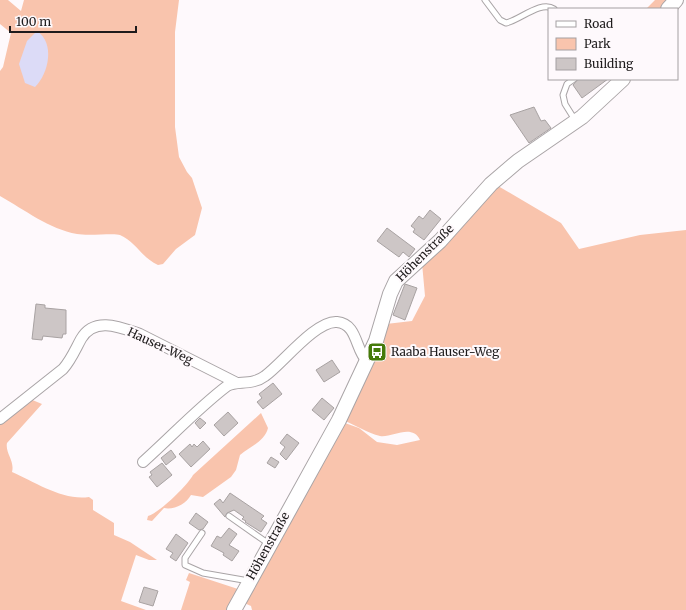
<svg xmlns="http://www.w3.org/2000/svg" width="686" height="610" font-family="Merriweather,serif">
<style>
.green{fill:#f9c4ad}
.water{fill:#dcdbf7}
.building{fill:#cdc6c6;stroke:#a8a2a2}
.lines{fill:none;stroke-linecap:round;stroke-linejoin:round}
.lane-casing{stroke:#a9a4a6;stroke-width:7}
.street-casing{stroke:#a9a4a6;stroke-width:12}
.secondary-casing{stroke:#a9a4a6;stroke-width:16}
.lane{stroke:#fff;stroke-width:5}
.street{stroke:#fff;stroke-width:10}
.secondary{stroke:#fff;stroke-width:14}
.labels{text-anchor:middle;stroke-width:4;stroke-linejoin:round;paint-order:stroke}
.street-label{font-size:12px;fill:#1e1b1c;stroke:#fef9fc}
.poi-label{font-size:12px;fill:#1e1b1c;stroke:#fef9fc;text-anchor:start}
</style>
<rect width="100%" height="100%" fill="#fef9fc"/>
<!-- green -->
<path class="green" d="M 0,0 L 8,0 L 21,11 L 24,0 L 179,0 L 175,32 L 175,127 L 179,157 L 187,172 L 192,178 L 202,208 L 195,235 L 176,249 L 163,264 L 158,265 C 142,258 136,242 120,235 C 115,233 88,236 77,234 C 49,229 25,210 0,196 L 0,71 L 3,67 L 11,33 L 0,24 Z
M 655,0 L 672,0 L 664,9 L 646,9 Z
M 498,186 L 561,223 L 579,249 L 640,235 L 686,230 L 686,610 L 252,610 L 251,606 L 242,602 L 342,422 L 359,428 L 377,442 L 397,445 L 420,440 C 412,423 392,438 380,436 C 368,433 355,425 343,420 L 386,324 L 412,321 L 425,296 L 422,263 Z
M 30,399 L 42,404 L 7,443 C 5,453 15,461 12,472 C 35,482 63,501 89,497 L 93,500 L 93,510 L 114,523 L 114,535 L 130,542 L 157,560 L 149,560 L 136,555 L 121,601 L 146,610 L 0,610 L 0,422 Z
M 261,413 L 268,428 C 265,441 250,447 240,455 L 236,470 L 231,477 L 203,497 L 191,495 C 186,504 174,510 164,508 L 152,521 L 147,520 L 148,516 C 159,513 187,486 193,475 Z
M 189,573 L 241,590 L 231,610 L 181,610 L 190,582 L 186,580 Z"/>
<!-- water -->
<path class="water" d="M 37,31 C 55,43 49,73 35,87 L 25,83 L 19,64 L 27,41 Z"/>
<!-- building -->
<path class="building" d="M 578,79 L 608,79 L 582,98 L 573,85 Z
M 534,107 L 541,121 L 545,120 L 551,128 L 529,143 L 510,115 Z
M 430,210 L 441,219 L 424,240 L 413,232 L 415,229 L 411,226 L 419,216 L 423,219 Z
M 387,228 L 415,249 L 409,257 L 403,252 L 399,257 L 377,241 Z
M 405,284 L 417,288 L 405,320 L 393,315 Z
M 36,304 L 45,305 L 45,308 L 66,310 L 66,334 L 63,334 L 62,338 L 43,336 L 42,340 L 32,339 Z
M 332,360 L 340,372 L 324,382 L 316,370 Z
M 273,383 L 282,394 L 263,409 L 257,402 L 262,398 L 259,394 Z
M 322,398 L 334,408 L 324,420 L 312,410 Z
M 228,412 L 238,423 L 224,436 L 214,425 Z
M 200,418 L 206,423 L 200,429 L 195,423 Z
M 287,434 L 299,443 L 286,460 L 280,454 L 285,447 L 280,443 Z
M 203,441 L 210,449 L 191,467 L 179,454 L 190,444 L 192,447 L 194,444 L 197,447 Z
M 171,450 L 176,457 L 166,465 L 161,458 Z
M 271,457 L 279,462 L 275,468 L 267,463 Z
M 162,463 L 172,475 L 157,487 L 149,477 L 152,475 L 150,472 Z
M 230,493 L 264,516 L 261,519 L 267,523 L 261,532 L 245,522 L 246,521 L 242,519 L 244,517 L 234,510 L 227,513 L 225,517 L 214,504 L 220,499 L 223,503 Z
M 196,513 L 208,522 L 203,529 L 199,530 L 189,523 Z
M 229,528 L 237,534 L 229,545 L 239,551 L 232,561 L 223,555 L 224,553 L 211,546 L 217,536 L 221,538 Z
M 176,534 L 188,543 L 176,561 L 170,557 L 173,553 L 166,549 Z
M 144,587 L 158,591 L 153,606 L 139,602 Z"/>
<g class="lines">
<defs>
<path id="lane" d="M 485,0 L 500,20 L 506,23 C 520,20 541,0 554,9
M 574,79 L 567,84 L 563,95 L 565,104 L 575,120
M 229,516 L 269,544
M 202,533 L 185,558 L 185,565 L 203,573 L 249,581"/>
<path id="street" d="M 0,419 L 63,369 C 71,360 75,350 81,339 C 94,316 120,327 140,334 L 237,383
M 143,462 C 171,437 198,408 227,386 C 236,380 252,386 265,376 C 282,364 316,320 337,322 C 358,324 355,350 367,361"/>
<path id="secondary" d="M 668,9 L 676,0
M 234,610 L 339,420 L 376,341 L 390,294 L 396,281 L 440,241 L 491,184 L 518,161 L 582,117 L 623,79"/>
</defs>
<!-- lane casing -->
<use href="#lane" class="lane-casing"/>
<!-- street casing -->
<use href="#street" class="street-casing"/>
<!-- secondary casing -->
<use href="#secondary" class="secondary-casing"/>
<!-- lane -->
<use href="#lane" class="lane"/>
<!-- street -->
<use href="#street" class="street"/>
<!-- secondary -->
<use href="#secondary" class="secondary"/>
</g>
<!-- icons -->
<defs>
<symbol id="bus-square" viewBox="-11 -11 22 22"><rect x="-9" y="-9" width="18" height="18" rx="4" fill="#457a0a" stroke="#fef9fc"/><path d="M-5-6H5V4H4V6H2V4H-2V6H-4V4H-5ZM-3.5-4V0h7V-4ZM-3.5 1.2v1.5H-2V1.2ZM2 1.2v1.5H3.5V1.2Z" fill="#fff"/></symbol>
</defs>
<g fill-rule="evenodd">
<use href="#bus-square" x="366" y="341" width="22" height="22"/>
</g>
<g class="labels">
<!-- street labels -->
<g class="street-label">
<text transform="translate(425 253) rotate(-45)" y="4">Höhenstraße</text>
<text transform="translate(160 346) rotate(25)" y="4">Hauser-Weg</text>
<text transform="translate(268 546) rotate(-61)" y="4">Höhenstraße</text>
</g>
<!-- poi labels -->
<g class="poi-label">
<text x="391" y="356">Raaba Hauser-Weg</text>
</g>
</g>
<!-- legend -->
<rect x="548" y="8" width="130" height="72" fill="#fef9fc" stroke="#a4a0a2"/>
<rect x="556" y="21" width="20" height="6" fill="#ffffff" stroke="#a4a0a2"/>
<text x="584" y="28" font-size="12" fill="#1e1b1c">Road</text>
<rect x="556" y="38" width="20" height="12" fill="#f9c4ad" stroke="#a4a0a2"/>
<text x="584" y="48" font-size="12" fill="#1e1b1c">Park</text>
<rect x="556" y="58" width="20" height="12" fill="#cdc6c6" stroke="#a4a0a2"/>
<text x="584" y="68" font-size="12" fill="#1e1b1c">Building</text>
<!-- scale -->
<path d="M10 26v6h126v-6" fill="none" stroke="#1e1b1c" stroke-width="2"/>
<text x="16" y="26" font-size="12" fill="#1e1b1c" stroke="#fef9fc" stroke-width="3" paint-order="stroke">100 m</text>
</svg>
